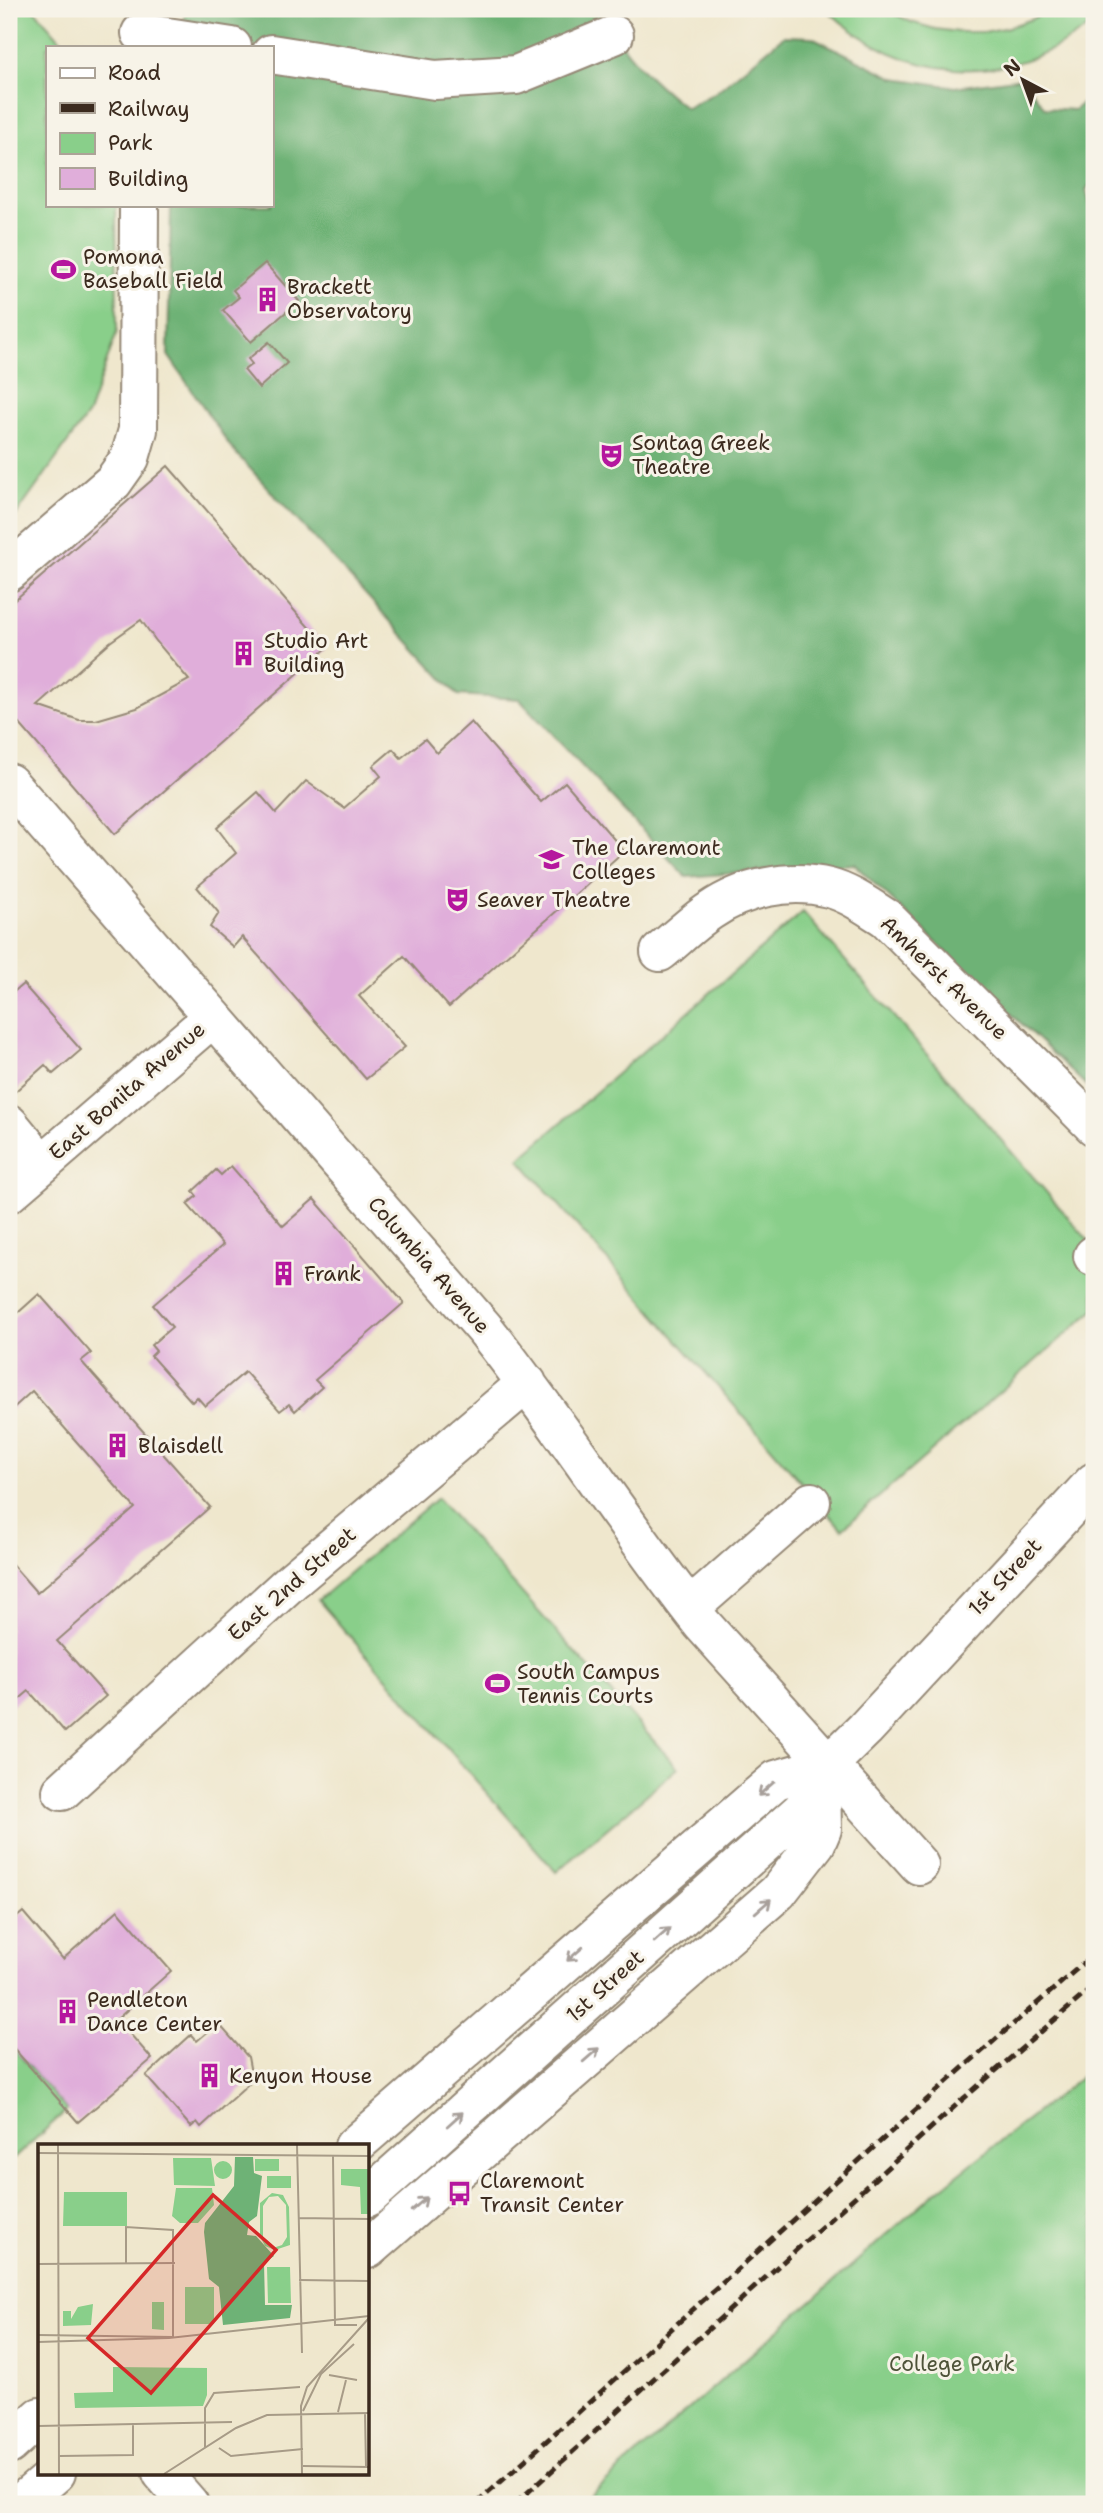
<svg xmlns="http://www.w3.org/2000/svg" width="1103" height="2513" font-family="'Shantell Sans',sans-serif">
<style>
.green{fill:#89cf8a;stroke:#627c54;stroke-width:2}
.forest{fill:#6eb276;stroke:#546e4a;stroke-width:2}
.building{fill:#e0aeda;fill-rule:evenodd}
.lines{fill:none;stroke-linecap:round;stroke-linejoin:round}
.minor-casing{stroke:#958876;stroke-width:42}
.minor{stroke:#fff;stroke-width:38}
.rail{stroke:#3b2a1e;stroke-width:5;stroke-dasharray:10 5;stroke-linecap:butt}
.oneway{stroke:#a79f9a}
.labels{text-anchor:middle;stroke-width:6;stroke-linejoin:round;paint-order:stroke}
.poi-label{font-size:21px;fill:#3b2a1e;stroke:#f7f3e8;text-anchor:start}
.street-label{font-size:21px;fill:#3b2a1e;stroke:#f7f3e8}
.park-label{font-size:21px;fill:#4e5339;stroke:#f7f3e8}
.inset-road{fill:none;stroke:#a79b87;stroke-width:2}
.view{fill:#d62828;fill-opacity:0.15;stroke:#d62828;stroke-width:3.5}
.inset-edge{fill:none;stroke:#3b2a1e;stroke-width:3.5}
</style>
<rect width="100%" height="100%" fill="#f7f3e8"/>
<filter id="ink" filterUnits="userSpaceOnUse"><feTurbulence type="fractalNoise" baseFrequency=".0143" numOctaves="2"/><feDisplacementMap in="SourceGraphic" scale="14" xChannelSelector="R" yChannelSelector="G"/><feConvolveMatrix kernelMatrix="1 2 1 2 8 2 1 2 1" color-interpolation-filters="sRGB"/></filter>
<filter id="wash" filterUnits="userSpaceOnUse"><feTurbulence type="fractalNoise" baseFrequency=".00686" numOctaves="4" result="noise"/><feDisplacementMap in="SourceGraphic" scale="28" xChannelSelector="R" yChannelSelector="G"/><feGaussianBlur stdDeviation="1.57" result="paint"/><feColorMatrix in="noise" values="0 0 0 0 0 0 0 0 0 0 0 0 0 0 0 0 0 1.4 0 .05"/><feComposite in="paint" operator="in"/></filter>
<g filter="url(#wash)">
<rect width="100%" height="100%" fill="#efe7cd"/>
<!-- green -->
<path class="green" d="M 9,9 L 34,9 L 67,47 L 47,47 L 47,205 L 116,205 L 117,332 L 88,414 L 9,525 Z
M 826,9 L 885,9 L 911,22 L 935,29 L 959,32 L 984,32 L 1009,27 L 1032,19 L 1051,9 L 1094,9 L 1094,23 C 1006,90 907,84 826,9 Z
M 803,912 L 1094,1247 L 1094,1310 L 842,1529 L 519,1159 Z
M 437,1498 L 678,1768 L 556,1872 L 318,1600 Z
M 9,2043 L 67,2110 L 9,2163 Z
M 1094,2067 L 1094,2504 L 581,2504 L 933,2194 Z"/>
<!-- forest -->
<path class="forest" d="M 186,9 L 601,9 C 623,53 648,78 686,108 L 715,93 L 784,36 L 812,37 L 894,78 L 955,87 L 1022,78 L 1045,108 L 1074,110 L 1094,94 L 1094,179 L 1086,190 L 1094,218 L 1094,1093 L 854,864 L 686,877 L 519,699 L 458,695 L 232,449 L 168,355 L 171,205 L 271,205 L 271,47 L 177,47 Z"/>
<g id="blocks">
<!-- building -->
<path class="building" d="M 265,263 L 299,301 L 251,342 L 223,310 L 239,297 L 233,290 Z
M 269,342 L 287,363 L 259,388 L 244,370 L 252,364 L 248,359 Z
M 168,466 L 327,648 L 115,834 L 19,723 L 9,732 L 9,605 ZM 141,620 L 156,641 L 189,680 L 137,708 L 96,720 L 79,720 L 38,706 L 110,642 Z
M 471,722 L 541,802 L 565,782 L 624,851 L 449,1007 L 404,956 L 359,996 L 405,1047 L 366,1079 L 242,937 L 233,947 L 210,927 L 219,913 L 197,887 L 236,853 L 217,828 L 258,792 L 276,813 L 306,781 L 344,808 L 381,776 L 373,766 L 393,749 L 401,758 L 425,739 L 437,753 Z
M 23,984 L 81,1050 L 53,1074 L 45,1065 L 9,1097 L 9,996 Z
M 231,1166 L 283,1226 L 314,1199 L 404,1303 L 315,1380 L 322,1387 L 295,1411 L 289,1404 L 280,1411 L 245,1372 L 205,1406 L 197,1397 L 192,1402 L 151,1356 L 156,1351 L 151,1345 L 172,1327 L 153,1305 L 223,1245 L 187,1204 L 197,1196 L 193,1191 L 216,1170 L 221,1175 Z
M 39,1294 L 91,1353 L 81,1361 L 210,1507 L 57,1641 L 106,1696 L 65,1732 L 29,1691 L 9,1708 L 9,1561 L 37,1593 L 135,1508 L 32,1391 L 9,1412 L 9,1321 Z
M 118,1910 L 171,1971 L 117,2019 L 152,2059 L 78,2122 L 9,2043 L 9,1924 L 23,1912 L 63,1959 Z
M 218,2023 L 248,2057 L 251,2073 L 246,2080 L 249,2083 L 201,2127 L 197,2122 L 191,2127 L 146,2076 L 191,2035 L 197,2041 Z"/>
</g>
</g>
<g filter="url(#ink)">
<use href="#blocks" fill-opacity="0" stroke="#958876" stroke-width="2"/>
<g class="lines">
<defs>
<path id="minor" d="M 141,33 L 232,47
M 271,54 L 435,80 L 516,75 L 614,35
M 9,572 L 113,482 L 130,458 L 138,430 L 139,205
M 9,783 L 484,1328 C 560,1424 626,1528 702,1624 L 919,1865
M 660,952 C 676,939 692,923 710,911 C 743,888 789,878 829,888 C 849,893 868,907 886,918 L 1094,1126
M 9,1124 L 42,1164
M 9,1193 L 213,1017
M 1093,1256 L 1094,1255
M 690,1608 L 811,1502
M 62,1791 L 292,1581 L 527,1383
M 354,2146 L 776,1780 L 828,1765
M 368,2197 L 803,1809 L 828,1765 L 865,1729 L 1094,1482
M 368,2249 L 778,1892 L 816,1843 L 822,1829 L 821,1780
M 9,2445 L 40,2417
M 162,2473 L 189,2504
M 20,2504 L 56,2473"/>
</defs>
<!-- minor casing -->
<use href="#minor" class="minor-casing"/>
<!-- minor -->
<use href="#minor" class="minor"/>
<!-- rail -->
<path class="rail" d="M 476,2504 L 950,2079 L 1094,1954
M 515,2504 L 963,2099 L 1094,1986"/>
</g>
<!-- one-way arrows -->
<defs><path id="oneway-shaft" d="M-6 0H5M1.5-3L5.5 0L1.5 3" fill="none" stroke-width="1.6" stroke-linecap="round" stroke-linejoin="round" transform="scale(1.75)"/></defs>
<g class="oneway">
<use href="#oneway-shaft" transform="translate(766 1789) rotate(139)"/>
<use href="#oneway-shaft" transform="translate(763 1906) rotate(-41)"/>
<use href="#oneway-shaft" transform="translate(662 1935) rotate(-42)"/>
<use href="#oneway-shaft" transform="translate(575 1954) rotate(139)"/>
<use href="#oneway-shaft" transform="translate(591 2055) rotate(-41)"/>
<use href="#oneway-shaft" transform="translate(455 2119) rotate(-42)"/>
<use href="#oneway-shaft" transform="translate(419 2204) rotate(-41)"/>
</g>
</g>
<!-- icons -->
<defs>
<symbol id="stadium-bare" viewBox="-9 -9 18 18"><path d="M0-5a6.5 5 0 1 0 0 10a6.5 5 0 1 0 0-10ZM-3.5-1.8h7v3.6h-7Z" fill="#b5179e" stroke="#f7f3e8" stroke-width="2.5" paint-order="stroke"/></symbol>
<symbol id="building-bare" viewBox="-9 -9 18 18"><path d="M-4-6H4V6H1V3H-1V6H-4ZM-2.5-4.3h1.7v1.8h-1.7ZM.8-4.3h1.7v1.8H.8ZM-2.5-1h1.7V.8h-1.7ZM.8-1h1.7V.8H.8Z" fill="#b5179e" stroke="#f7f3e8" stroke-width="2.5" paint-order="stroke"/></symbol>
<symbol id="theatre-bare" viewBox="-9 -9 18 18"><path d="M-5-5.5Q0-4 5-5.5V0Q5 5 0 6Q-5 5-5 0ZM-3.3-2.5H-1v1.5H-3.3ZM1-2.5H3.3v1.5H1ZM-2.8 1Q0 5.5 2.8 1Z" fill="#b5179e" stroke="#f7f3e8" stroke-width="2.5" paint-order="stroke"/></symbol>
<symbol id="university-bare" viewBox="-9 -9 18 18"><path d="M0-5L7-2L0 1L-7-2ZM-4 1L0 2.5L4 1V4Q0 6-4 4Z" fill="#b5179e" stroke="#f7f3e8" stroke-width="2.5" paint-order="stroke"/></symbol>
<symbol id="bus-bare" viewBox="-9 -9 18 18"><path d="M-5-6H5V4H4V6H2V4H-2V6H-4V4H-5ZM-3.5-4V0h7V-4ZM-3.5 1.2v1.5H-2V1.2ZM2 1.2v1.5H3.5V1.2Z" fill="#b5179e" stroke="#f7f3e8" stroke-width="2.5" paint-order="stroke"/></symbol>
</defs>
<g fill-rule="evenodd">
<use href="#stadium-bare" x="46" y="252" width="35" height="35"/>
<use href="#building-bare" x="250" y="282" width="35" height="35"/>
<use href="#theatre-bare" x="594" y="438" width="35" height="35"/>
<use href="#building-bare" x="226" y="636" width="35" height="35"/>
<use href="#university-bare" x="534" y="842" width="35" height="35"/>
<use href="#theatre-bare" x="440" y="882" width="35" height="35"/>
<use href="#building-bare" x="266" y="1256" width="35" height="35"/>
<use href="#building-bare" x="100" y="1428" width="35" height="35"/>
<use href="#stadium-bare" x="480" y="1666" width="35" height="35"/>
<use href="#building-bare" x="50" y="1994" width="35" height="35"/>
<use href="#building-bare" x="192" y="2058" width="35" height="35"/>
<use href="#bus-bare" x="442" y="2176" width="35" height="35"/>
</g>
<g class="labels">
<!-- poi labels -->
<g class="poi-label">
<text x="83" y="264">Pomona<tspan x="83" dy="24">Baseball Field</tspan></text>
<text x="287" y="294">Brackett<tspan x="287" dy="24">Observatory</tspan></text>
<text x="632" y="450">Sontag Greek<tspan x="632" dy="24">Theatre</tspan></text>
<text x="264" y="648">Studio Art<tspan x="264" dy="24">Building</tspan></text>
<text x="572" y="855">The Claremont<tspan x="572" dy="24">Colleges</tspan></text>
<text x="477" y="907">Seaver Theatre</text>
<text x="304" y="1281">Frank</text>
<text x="138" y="1453">Blaisdell</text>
<text x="517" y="1679">South Campus<tspan x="517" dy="24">Tennis Courts</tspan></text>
<text x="87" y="2007">Pendleton<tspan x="87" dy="24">Dance Center</tspan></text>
<text x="229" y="2083">Kenyon House</text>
<text x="480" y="2188">Claremont<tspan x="480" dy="24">Transit Center</tspan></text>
</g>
<!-- street labels -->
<g class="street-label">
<text transform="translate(944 978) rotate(44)" y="7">Amherst Avenue</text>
<text transform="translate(127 1091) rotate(-41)" y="7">East Bonita Avenue</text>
<text transform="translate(429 1265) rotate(49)" y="7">Columbia Avenue</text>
<text transform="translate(1005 1577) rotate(-47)" y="7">1st Street</text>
<text transform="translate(292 1584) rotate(-41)" y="7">East 2nd Street</text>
<text transform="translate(605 1986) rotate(-42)" y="7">1st Street</text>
</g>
<!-- park labels -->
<g class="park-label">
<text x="952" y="2371">College Park</text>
</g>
</g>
<!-- overview -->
<g transform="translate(38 2144)">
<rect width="331" height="331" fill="#efe7cd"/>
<path d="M 135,14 L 173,14 L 177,42 L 136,41 ZM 217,15 L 241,15 L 241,27 L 217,27 ZM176 26a9 9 0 1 1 18 0a9 9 0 1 1-18 0ZM 303,25 L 331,25 L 331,70 L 323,70 L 322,43 L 303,41 ZM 229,32 L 253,32 L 253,44 L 229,44 ZM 138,44 L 174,44 L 176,61 L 160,79 L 142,79 L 134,72 ZM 89,48 L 89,82 L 25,82 L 26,48 ZM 234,49 L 245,51 L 251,63 L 252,101 L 237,106 L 227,102 L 222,92 L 222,59 ZM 240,52 L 248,61 L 249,93 L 244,101 L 235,104 L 225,94 L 225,62 L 231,53 ZM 229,123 L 252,123 L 253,159 L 230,159 ZM 147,143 L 176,143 L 176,180 L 147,180 ZM 114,158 L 126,158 L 126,186 L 114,185 ZM 55,160 L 53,181 L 25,182 L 25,167 L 33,167 L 33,175 L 40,163 ZM 75,223 L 169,224 L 169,251 L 165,262 L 37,264 L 36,249 L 75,248 Z" fill="#89cf8a" fill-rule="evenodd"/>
<path d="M 197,13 L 215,13 L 216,29 L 224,32 L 219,72 L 211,78 L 209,91 L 218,92 L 236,112 L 226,119 L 227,161 L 254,161 L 252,174 L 185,181 L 181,143 L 171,135 L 166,88 L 167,79 L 196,42 Z" fill="#6eb276"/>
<path class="inset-road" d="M 20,1 L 21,330M 259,1 L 264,209M 0,9 L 331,12M 295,12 L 297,181 L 319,181M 260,74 L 331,75M 88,119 L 88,83 L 135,86 L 135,193M 0,120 L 137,119M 261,136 L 331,137M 0,191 L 135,193M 0,198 L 131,194 L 331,172M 291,231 L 319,236M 265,267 L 283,230 L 316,200M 300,268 L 308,236M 327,269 L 328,323M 0,282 L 194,278M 167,303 L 167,264 L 176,249 L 262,243M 181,304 L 193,312 L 265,305M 21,312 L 95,311 L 95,279M 265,322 L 331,323M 126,330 L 198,284 L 229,271 L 331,269M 264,330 L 263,262 L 269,243 L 331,174"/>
<path class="view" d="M 175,51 L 238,106 L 113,249 L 50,194 Z"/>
<rect width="331" height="331" class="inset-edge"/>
</g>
<!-- margin -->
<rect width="1103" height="2513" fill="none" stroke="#f7f3e8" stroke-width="35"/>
<!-- legend -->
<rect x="46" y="46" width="228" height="161" fill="#f7f3e8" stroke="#aca397" stroke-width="2"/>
<rect x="60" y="68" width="35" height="10" fill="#ffffff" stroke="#aca397" stroke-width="2"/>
<text x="108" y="80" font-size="21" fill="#3b2a1e">Road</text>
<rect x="60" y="103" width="35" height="10" fill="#3b2a1e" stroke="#aca397" stroke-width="2"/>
<text x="108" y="116" font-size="21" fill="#3b2a1e">Railway</text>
<rect x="60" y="133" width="35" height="21" fill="#89cf8a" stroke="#aca397" stroke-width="2"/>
<text x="108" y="150" font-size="21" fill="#3b2a1e">Park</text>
<rect x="60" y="168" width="35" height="21" fill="#e0aeda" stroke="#aca397" stroke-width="2"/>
<text x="108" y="186" font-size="21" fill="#3b2a1e">Building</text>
<!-- north arrow -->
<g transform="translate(1023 80) rotate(319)" stroke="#f7f3e8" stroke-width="5" paint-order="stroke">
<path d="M0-5L12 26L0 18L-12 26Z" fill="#3b2a1e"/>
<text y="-10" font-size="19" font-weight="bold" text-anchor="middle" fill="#3b2a1e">N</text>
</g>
</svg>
